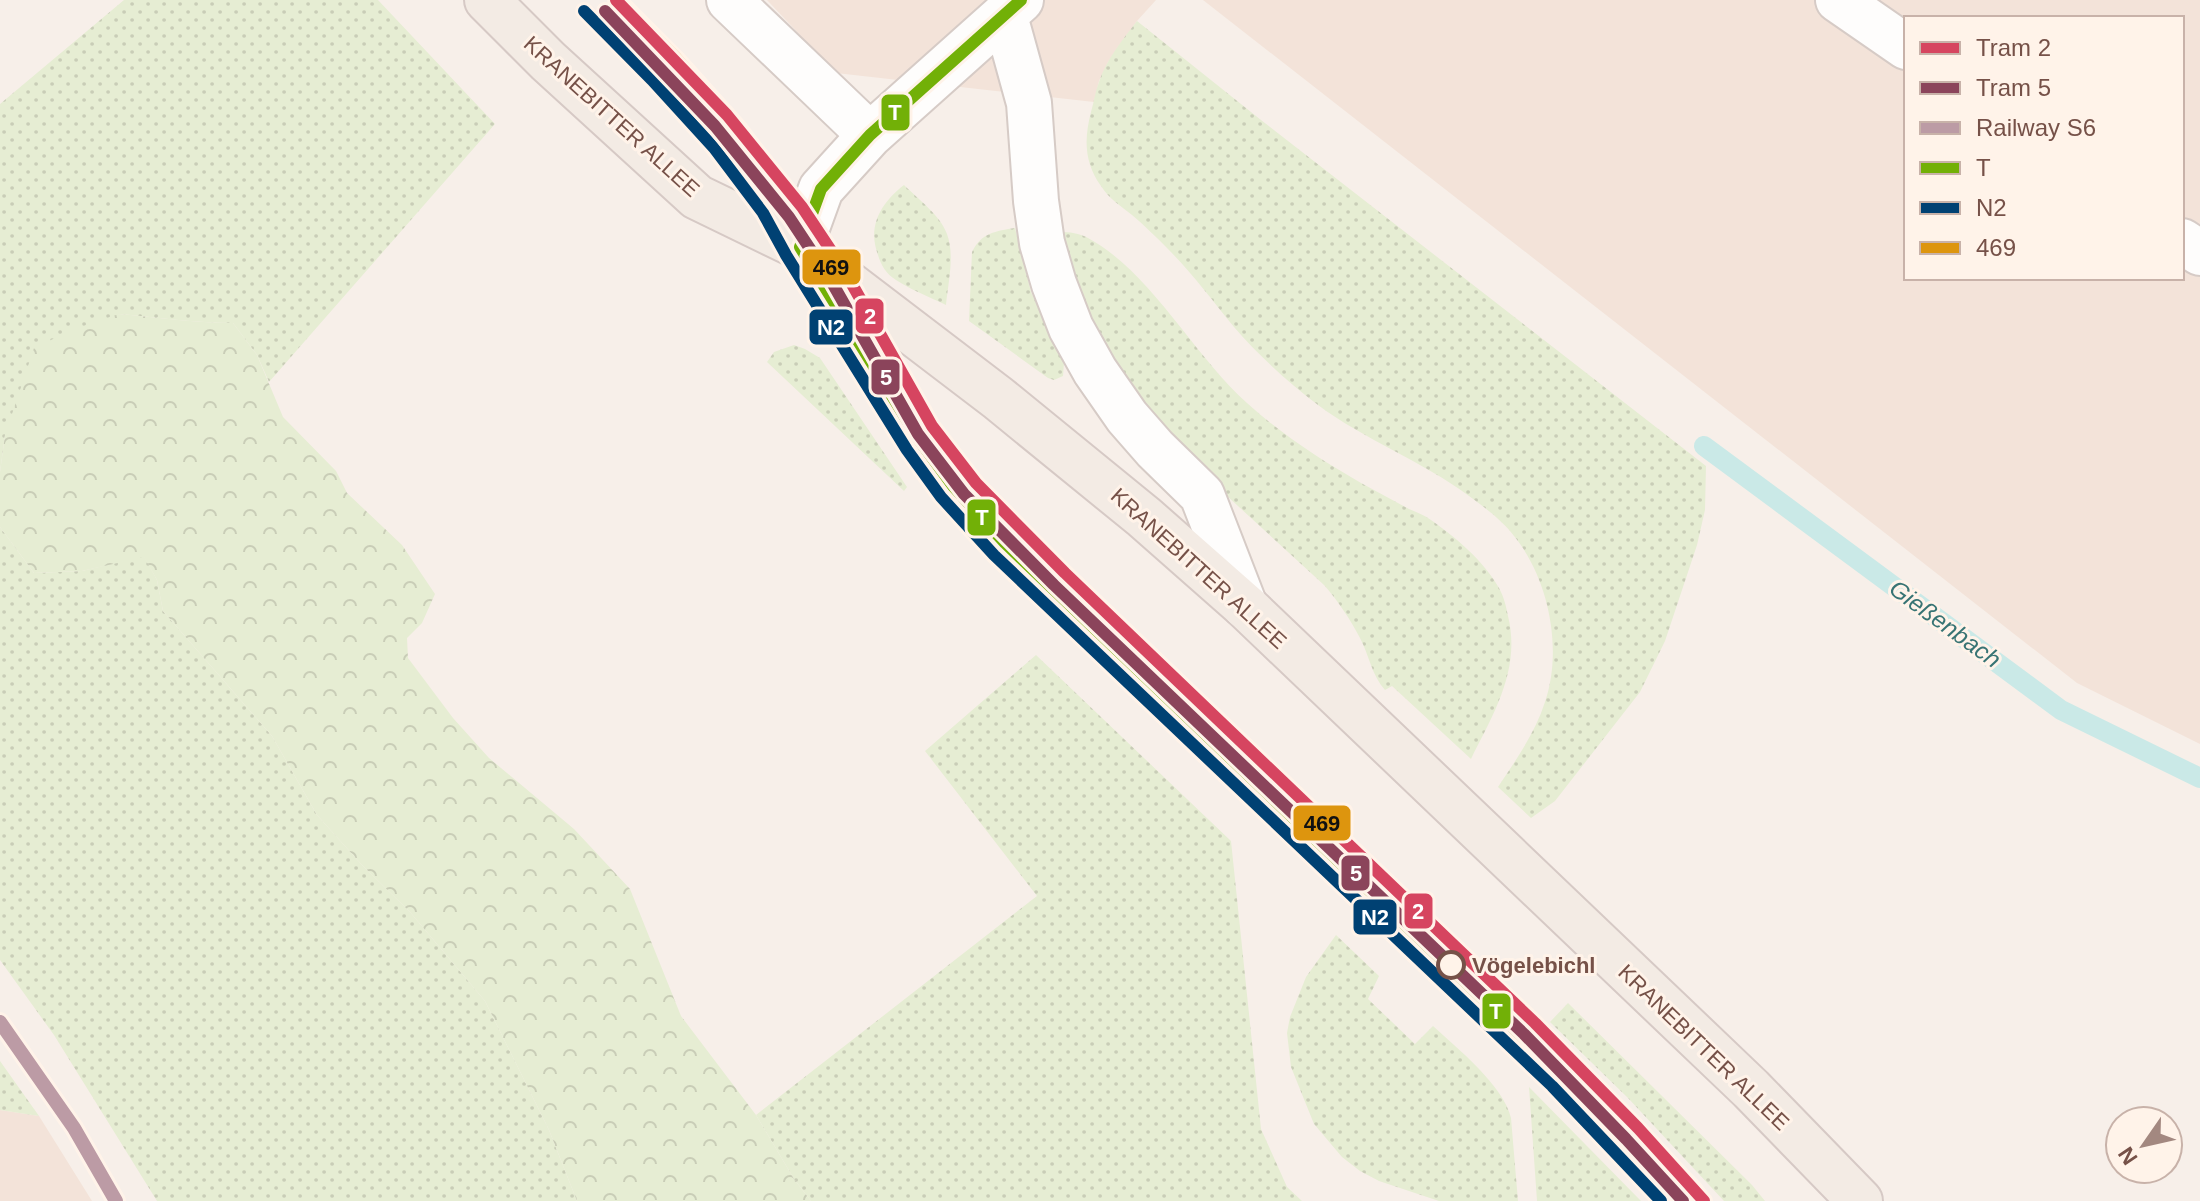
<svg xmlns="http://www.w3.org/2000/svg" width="2200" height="1201" font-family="Helvetica,sans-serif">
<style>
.residential{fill:#f3e3d9;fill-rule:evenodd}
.grass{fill:url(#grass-dots)}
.forest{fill:url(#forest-crowns)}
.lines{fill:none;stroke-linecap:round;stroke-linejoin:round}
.stream{stroke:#cae9e7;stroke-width:20}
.minor-casing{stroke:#d6cbc6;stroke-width:48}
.major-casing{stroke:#d6c9c5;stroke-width:48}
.minor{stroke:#fefdfc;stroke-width:44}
.major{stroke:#f3ebe4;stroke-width:44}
.bus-1-casing{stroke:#fff3e9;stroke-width:18}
.bus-2-casing{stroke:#fff3e9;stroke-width:18}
.bus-3-casing{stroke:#fff3e9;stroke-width:18}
.bus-1{stroke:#72b007;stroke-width:12}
.bus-2{stroke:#004173;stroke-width:12}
.bus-3{stroke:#dd950e;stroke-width:12}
.rail-1-casing{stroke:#fff3e9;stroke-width:20}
.rail-1{stroke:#bc9ba5;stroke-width:14}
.tram-1-casing{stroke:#fff3e9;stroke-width:18}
.tram-2-casing{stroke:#fff3e9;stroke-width:18}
.tram-1{stroke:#d64560;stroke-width:12}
.tram-2{stroke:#8b445b;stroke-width:12}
.stop-dot{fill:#fff3e9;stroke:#765148;stroke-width:4}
.labels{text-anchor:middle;stroke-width:6;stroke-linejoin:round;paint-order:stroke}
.street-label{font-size:22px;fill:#765148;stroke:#fff3e9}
.stop-label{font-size:22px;font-weight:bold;fill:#765148;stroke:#fff3e9;text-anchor:start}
.water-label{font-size:24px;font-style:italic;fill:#387474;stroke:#fff3e9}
.line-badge{stroke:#fff3e9;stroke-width:3}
.badge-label{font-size:22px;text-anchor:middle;font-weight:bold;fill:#fff}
.pale-badge-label{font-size:22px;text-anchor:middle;font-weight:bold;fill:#111}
</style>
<defs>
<pattern id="grass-dots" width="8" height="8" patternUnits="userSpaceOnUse" patternTransform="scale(2)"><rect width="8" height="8" fill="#e6edd3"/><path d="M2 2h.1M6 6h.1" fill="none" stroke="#c9cdb7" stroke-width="1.8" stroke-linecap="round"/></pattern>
<pattern id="forest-crowns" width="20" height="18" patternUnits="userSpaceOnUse" patternTransform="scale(2)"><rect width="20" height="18" fill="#e6edd3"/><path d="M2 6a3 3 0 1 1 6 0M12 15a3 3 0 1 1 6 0" fill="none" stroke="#c9cdb7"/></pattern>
</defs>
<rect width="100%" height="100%" fill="#f7efe9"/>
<!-- residential -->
<path class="residential" d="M 767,0 L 1156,0 L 1137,21 L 1108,62 L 1099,81 L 1094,102 L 836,73 Z
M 1203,0 L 2200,0 L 2200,744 L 2077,683 ZM 1906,18 L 2182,18 L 2182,278 L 1906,278 Z
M 0,1110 L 39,1116 L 92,1201 L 0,1201 Z"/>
<!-- grass -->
<path class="grass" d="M 124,0 L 378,0 L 495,124 L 269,382 L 257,355 L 233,323 C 194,323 157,317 119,314 L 5,435 L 0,472 L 0,104 Z
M 1137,21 L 1261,120 L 1706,466 L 1705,510 L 1697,545 L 1665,641 L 1640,692 L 1555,801 L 1531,818 L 1498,787 C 1516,760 1535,733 1545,702 C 1563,649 1549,579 1514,536 C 1502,520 1484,507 1469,496 C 1422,461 1365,440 1318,405 C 1288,382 1259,356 1234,327 C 1212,300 1192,273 1167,248 C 1156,237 1144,225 1132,215 C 1121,206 1109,199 1101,186 C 1084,162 1084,139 1091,112 C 1094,102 1095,92 1099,82 C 1106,60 1123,39 1137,21 Z
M 904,185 C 918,199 940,215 947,234 C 955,255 948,284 946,305 C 930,297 911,290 896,280 C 886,274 881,265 878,255 C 867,226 881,203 904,185 Z
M 1015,228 L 1031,292 L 1064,363 L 1063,376 L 1054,380 L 1048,378 L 969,321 L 972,252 C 981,233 996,231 1015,228 Z
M 1059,232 C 1070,232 1079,233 1088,238 C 1151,272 1194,356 1247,403 C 1281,434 1321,460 1361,483 C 1377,492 1393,500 1409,509 C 1416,512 1424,515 1431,520 C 1455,537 1484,561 1499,588 C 1504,597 1506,606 1508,616 C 1521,669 1494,713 1471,759 L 1392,686 L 1385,690 C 1372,676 1369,655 1360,638 C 1350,619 1338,601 1324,585 L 1226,495 L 1171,440 L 1115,364 L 1083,308 Z
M 794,345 L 805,349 L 820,358 L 907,487 L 904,491 L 767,362 L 774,352 Z
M 0,527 L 34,573 L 82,571 L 144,556 L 157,580 L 163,611 L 272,736 L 317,815 L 362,865 L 410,912 L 485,1001 L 549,1130 L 577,1201 L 157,1201 L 54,1035 L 0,960 Z
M 1036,655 L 1231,841 L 1261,1129 L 1287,1187 L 1302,1201 L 811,1201 L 794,1179 L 756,1115 L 1037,896 L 925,751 Z
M 1336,935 L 1379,976 L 1368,999 L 1415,1044 L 1433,1026 C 1457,1048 1504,1086 1511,1118 L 1518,1201 L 1439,1201 L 1379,1181 L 1360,1171 L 1342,1157 L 1314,1124 L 1291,1067 L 1287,1033 L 1290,1017 L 1306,977 Z
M 1568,1003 L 1752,1185 L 1765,1201 L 1724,1201 L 1628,1098 L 1550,1022 Z
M 0,1061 L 39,1116 L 0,1110 Z
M 1529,1087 L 1641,1201 L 1537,1201 Z"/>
<!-- forest -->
<path class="forest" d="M 119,314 C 157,317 195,323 233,323 L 257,355 L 283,417 L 336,471 L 347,493 L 402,545 L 435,594 L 422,623 L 407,638 L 408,658 L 453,718 L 489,758 L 574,829 L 630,889 L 681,1016 L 756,1115 L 794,1179 L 811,1201 L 577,1201 L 549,1130 L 485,1001 L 410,912 L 362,865 L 317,815 L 272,736 L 163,611 L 157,580 L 144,557 L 82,571 L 34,573 L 0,527 L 0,472 L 5,435 L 34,348 L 72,330 Z"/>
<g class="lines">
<!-- stream -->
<path class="stream" d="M 1704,446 L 2061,710 L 2200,778"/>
<defs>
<path id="minor" d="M 729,0 L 870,135
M 1838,0 L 1906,47
M 1005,16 L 1029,103 L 1036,201 L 1042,243 L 1054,284 L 1071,328 L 1095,371 L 1127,417 L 1155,449 L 1202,495 L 1245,606
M 2182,241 L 2200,253
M 800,247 L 821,189 L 870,135 L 1021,0"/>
<path id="major" d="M 487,0 L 548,61 L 697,197 L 800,247 L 998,398 L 1144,517 L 1245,606 L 1751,1089 L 1860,1201"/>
</defs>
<!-- minor casing -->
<use href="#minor" class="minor-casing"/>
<!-- major casing -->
<use href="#major" class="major-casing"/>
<!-- minor -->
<use href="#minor" class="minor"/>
<!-- major -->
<use href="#major" class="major"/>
<defs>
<path id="bus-1" d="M 800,247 L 920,441 L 953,486 L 1005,543 L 1563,1075 L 1683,1201
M 800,247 L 821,189 L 870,135 L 1021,0"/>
<path id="bus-2" d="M 584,11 L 652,80 L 714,148 L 763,213 L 786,255 L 907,450 L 941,497 L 994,555 L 1552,1086 L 1661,1201"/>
<path id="bus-3" d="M 618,0 L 676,58 L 738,127 L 789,194 L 814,239 L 933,432 L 965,476 L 1016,532 L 1574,1063 L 1695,1190"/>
</defs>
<!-- bus-1 casing -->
<use href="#bus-1" class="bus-1-casing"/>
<!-- bus-2 casing -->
<use href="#bus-2" class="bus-2-casing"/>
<!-- bus-3 casing -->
<use href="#bus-3" class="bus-3-casing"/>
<!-- bus-1 -->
<use href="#bus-1" class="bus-1"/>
<!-- bus-2 -->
<use href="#bus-2" class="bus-2"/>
<!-- bus-3 -->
<use href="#bus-3" class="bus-3"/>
<defs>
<path id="rail-1" d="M 0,1022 L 74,1128 L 116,1201"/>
</defs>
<!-- rail-1 casing -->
<use href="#rail-1" class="rail-1-casing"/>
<!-- rail-1 -->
<use href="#rail-1" class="rail-1"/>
<defs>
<path id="tram-1" d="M 616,0 L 727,115 L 802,207 L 844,270 L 932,426 L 976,483 L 1065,573 L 1535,1023 L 1638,1128 L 1704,1201"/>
<path id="tram-2" d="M 605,11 L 715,126 L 789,217 L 830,279 L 918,434 L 964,494 L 1054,585 L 1524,1034 L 1626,1139 L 1683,1201"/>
</defs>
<!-- tram-1 casing -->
<use href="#tram-1" class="tram-1-casing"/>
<!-- tram-2 casing -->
<use href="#tram-2" class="tram-2-casing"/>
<!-- tram-1 -->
<use href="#tram-1" class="tram-1"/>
<!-- tram-2 -->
<use href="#tram-2" class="tram-2"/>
</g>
<!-- markers -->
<circle class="stop-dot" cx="1451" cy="965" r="13"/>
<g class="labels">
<!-- street labels -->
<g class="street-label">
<text transform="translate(612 116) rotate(42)" y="8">KRANEBITTER ALLEE</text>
<text transform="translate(1199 568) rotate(42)" y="8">KRANEBITTER ALLEE</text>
<text transform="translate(1704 1047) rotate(44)" y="8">KRANEBITTER ALLEE</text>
</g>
<!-- stop labels -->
<g class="stop-label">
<text x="1472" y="973">Vögelebichl</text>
</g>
<!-- water labels -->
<g class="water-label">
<text transform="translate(1945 624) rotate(36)" y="8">Gießenbach</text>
</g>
</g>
<g class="line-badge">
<rect x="880" y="93" width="31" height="39" rx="8" fill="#72b007"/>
<rect x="801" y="248" width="61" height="38" rx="8" fill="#dd950e"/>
<rect x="854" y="297" width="31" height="38" rx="8" fill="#d64560"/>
<rect x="808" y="308" width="46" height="38" rx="8" fill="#004173"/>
<rect x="870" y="358" width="31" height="38" rx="8" fill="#8b445b"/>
<rect x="966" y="498" width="31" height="39" rx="8" fill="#72b007"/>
<rect x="1292" y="804" width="60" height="38" rx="8" fill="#dd950e"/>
<rect x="1340" y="854" width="31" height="38" rx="8" fill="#8b445b"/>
<rect x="1403" y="892" width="31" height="38" rx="8" fill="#d64560"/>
<rect x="1352" y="898" width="46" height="38" rx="8" fill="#004173"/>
<rect x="1481" y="992" width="31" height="38" rx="8" fill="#72b007"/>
</g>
<g class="badge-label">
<text x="895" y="120">T</text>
<text x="870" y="324">2</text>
<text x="831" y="335">N2</text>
<text x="886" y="385">5</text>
<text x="982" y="525">T</text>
<text x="1356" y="881">5</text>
<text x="1418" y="919">2</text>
<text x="1375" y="925">N2</text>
<text x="1496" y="1019">T</text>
</g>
<g class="pale-badge-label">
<text x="831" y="275">469</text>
<text x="1322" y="831">469</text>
</g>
<!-- legend -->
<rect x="1904" y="16" width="280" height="264" fill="#fff3e9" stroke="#c8b2a9" stroke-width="2"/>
<rect x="1920" y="42" width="40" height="12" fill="#d64560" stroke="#c8b2a9" stroke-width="2"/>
<text x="1976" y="56" font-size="24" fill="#765148">Tram 2</text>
<rect x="1920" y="82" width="40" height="12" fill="#8b445b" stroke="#c8b2a9" stroke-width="2"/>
<text x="1976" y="96" font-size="24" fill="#765148">Tram 5</text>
<rect x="1920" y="122" width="40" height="12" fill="#bc9ba5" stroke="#c8b2a9" stroke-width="2"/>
<text x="1976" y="136" font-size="24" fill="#765148">Railway S6</text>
<rect x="1920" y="162" width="40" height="12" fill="#72b007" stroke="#c8b2a9" stroke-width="2"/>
<text x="1976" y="176" font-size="24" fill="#765148">T</text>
<rect x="1920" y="202" width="40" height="12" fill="#004173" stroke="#c8b2a9" stroke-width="2"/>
<text x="1976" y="216" font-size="24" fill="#765148">N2</text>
<rect x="1920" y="242" width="40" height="12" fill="#dd950e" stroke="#c8b2a9" stroke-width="2"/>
<text x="1976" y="256" font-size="24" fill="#765148">469</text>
<!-- north arrow -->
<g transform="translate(2144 1145) rotate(236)"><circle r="38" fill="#fff3e9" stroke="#c8b2a9" stroke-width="2"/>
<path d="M0-6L14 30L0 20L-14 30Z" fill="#a38880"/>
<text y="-12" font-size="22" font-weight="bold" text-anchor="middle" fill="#765148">N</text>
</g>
</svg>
